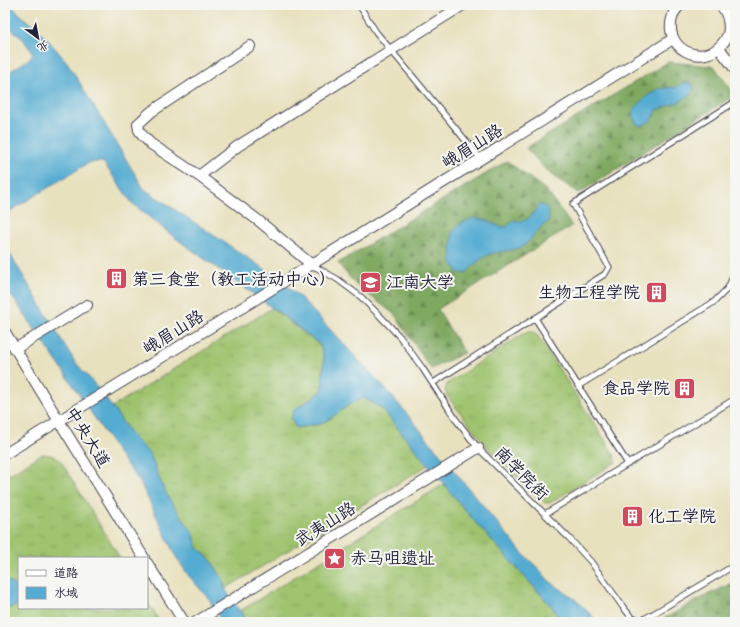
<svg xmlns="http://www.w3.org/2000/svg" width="740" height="627" font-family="Itim,'LXGW WenKai TC',sans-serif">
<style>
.grass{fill:url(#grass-tufts);stroke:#607254}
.forest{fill:url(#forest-firs);stroke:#50664e}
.water{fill:#55acd2;stroke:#3c6786}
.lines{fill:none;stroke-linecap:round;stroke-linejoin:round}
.service-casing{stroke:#403f4f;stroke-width:7}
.minor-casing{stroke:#403f4f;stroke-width:12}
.service{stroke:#fff;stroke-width:5}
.minor{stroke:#fff;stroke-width:10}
.labels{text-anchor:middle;stroke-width:4;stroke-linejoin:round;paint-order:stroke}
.street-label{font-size:17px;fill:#22223b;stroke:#f6f6f2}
.poi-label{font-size:17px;fill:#22223b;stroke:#f6f6f2;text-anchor:start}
</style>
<defs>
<pattern id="grass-tufts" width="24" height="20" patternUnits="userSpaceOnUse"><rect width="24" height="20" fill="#9fc36e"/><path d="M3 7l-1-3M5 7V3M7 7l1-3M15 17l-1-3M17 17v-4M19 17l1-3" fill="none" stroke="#89a760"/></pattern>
<pattern id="forest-firs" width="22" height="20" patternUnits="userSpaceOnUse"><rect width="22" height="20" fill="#7fa961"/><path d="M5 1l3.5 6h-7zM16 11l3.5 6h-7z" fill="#688951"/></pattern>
</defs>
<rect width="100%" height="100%" fill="#f6f6f2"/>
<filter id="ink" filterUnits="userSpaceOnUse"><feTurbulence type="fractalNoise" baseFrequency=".025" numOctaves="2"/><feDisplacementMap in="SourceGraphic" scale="8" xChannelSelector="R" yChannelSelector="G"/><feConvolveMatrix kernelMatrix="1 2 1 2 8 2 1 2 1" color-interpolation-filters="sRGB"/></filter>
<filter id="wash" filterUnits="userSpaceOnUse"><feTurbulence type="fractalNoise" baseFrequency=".012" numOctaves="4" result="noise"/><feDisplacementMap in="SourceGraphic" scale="16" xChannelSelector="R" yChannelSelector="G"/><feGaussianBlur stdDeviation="0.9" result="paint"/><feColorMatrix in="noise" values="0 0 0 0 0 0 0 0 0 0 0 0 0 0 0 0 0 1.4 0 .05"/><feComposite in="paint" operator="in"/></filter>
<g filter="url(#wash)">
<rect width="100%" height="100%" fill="#e8e1be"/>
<!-- grass -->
<path class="grass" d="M 272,308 L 320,345 L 324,357 L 322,391 L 294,410 L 320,424 L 331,418 L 350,404 L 364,398 L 381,408 L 428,465 L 225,589 L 223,579 L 210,559 L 197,547 L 194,534 L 169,499 L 161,483 L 150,454 L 131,435 L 112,407 Z
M 526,332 L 533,332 L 538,336 L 615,456 L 616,462 L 611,465 L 550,503 L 545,503 L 491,452 L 447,396 L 445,390 L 448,383 Z
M 42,454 L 51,455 L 60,460 L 120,558 L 19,558 L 19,608 L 147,608 L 147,601 L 160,622 L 5,622 L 5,477 Z
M 444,484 L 476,523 L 553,608 L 560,622 L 246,622 L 240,611 L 325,558 L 331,567 L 344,559 L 339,549 Z"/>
<!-- forest -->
<path class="forest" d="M 668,62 L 714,66 L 735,95 L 579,193 L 550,174 L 526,148 Z
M 507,161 L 546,190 L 572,226 L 438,309 L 464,353 L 431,369 L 394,314 L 356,285 L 338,263 Z
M 735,582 L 735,622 L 658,622 L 703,597 Z"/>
<!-- water -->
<path class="water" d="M 5,5 L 10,5 L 46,38 L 67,62 L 144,189 L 266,270 L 299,296 L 391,395 L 524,555 L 541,571 L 548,580 L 576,600 L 592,616 L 596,622 L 560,622 L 553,608 L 476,523 L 381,408 L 364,398 L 350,404 L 331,418 L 320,424 L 296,428 L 291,418 L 294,410 L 322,391 L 324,358 L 320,345 L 285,317 L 174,237 L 132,203 L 103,162 L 90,162 L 5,214 L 5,75 L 29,59 L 33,53 L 23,39 L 5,24 Z
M 682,83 L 691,83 L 694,89 C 686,102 670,104 657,110 C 653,120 650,122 640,126 L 635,122 L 633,115 L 634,109 L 647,96 L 658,89 L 677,87 Z
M 540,204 L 547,208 L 549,216 L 548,222 C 536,228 534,239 523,246 C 515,251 499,251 490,254 C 480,258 473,266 466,273 L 459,273 L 452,263 L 451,248 L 453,232 L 460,224 L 473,218 L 486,220 L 500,227 L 506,227 L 515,220 C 518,221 520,221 522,221 C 531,220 535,209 540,204 Z
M 5,246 L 75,362 L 92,381 L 115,411 L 131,435 L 150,454 L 161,483 L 169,499 L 194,534 L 197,547 L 210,559 L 223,579 L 225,589 L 243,616 L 246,622 L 222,622 L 208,598 L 189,576 L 176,557 L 140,482 L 119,455 L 77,391 L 5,286 Z
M 8,581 C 19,587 21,591 18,605 L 5,610 L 5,582 Z"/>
</g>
<g filter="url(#ink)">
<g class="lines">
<defs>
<path id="service" d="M 359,5 L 376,32 L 481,159
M 312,265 L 337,279 L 361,297 L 382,318 L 400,337 L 423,369 L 457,421 L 478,448 L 569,538 L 591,562 L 608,586 L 623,607 L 632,618 L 642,620 L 653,614 L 735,565
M 535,318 L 628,464
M 433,383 L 605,274 L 609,267 L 573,204 L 735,102
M 578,386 L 714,302 L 728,288 L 735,272
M 545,514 L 735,399"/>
<path id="minor" d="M 680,5 C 677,8 674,12 673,15 C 661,47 701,69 722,44 C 726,40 728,35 729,30 C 729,21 727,11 720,5
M 250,46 L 151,112 L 138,124 L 139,130 L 142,135 L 151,144 L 199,176 L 259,221 L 312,265
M 719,48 L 735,69
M 199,176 L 238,146 L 463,5
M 5,332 L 59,421 L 144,558
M 15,349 L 87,305
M 5,454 L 253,301 L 673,39
M 147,563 L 184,622
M 196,622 L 478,448"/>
</defs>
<!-- service casing -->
<use href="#service" class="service-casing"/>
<!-- minor casing -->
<use href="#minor" class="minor-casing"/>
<!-- service -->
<use href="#service" class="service"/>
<!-- minor -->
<use href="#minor" class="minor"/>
</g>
</g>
<!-- icons -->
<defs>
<symbol id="building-square" viewBox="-11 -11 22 22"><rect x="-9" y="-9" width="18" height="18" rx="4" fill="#d1495b" stroke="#f6f6f2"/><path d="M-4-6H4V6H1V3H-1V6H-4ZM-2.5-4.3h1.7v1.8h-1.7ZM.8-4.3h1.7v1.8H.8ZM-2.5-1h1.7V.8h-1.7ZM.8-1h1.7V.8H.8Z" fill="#fff"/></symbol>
<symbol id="university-square" viewBox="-11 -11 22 22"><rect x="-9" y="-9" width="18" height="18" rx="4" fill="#d1495b" stroke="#f6f6f2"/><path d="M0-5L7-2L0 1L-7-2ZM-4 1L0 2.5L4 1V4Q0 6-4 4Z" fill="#fff"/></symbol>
<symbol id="sight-square" viewBox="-11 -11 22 22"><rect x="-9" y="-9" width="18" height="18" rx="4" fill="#d1495b" stroke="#f6f6f2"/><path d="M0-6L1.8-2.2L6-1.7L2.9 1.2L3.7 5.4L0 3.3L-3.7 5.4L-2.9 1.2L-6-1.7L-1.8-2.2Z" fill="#fff"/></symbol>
</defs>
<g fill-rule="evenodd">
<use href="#building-square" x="104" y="266" width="25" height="25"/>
<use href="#university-square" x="358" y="270" width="25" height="25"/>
<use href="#building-square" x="644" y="280" width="25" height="25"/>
<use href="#building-square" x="672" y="376" width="25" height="25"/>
<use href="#building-square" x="620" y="504" width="25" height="25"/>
<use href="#sight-square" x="322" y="546" width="25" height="25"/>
</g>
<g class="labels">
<!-- street labels -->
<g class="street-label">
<text transform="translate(472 146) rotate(-32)" y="6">峨眉山路</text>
<text transform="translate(173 332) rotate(-32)" y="6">峨眉山路</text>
<text transform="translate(88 437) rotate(58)" y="6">中央大道</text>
<text transform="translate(522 473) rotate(45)" y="6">南学院街</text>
<text transform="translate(325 524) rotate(-32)" y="6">武夷山路</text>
</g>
<!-- poi labels -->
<g class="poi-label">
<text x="132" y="285">第三食堂（教工活动中心）</text>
<text x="386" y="288">江南大学</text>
<text x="640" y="298" text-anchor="end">生物工程学院</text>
<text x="670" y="394" text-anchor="end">食品学院</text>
<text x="648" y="522">化工学院</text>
<text x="350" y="564">赤马咀遗址</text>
</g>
</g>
<!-- margin -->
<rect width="740" height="627" fill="none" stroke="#f6f6f2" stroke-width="20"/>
<!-- legend -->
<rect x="18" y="557" width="130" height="52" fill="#f6f6f2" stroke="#a1a1a9"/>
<rect x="26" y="570" width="20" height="6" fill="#ffffff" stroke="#a1a1a9"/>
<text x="54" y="577" font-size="12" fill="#22223b">道路</text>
<rect x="26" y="587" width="20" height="12" fill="#55acd2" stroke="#a1a1a9"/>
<text x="54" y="597" font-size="12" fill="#22223b">水域</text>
<!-- north arrow -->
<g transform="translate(38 38) rotate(148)" stroke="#f6f6f2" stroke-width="3" paint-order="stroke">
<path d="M0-3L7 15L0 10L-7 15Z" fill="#22223b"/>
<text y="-6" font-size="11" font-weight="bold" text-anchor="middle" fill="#22223b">北</text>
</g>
</svg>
